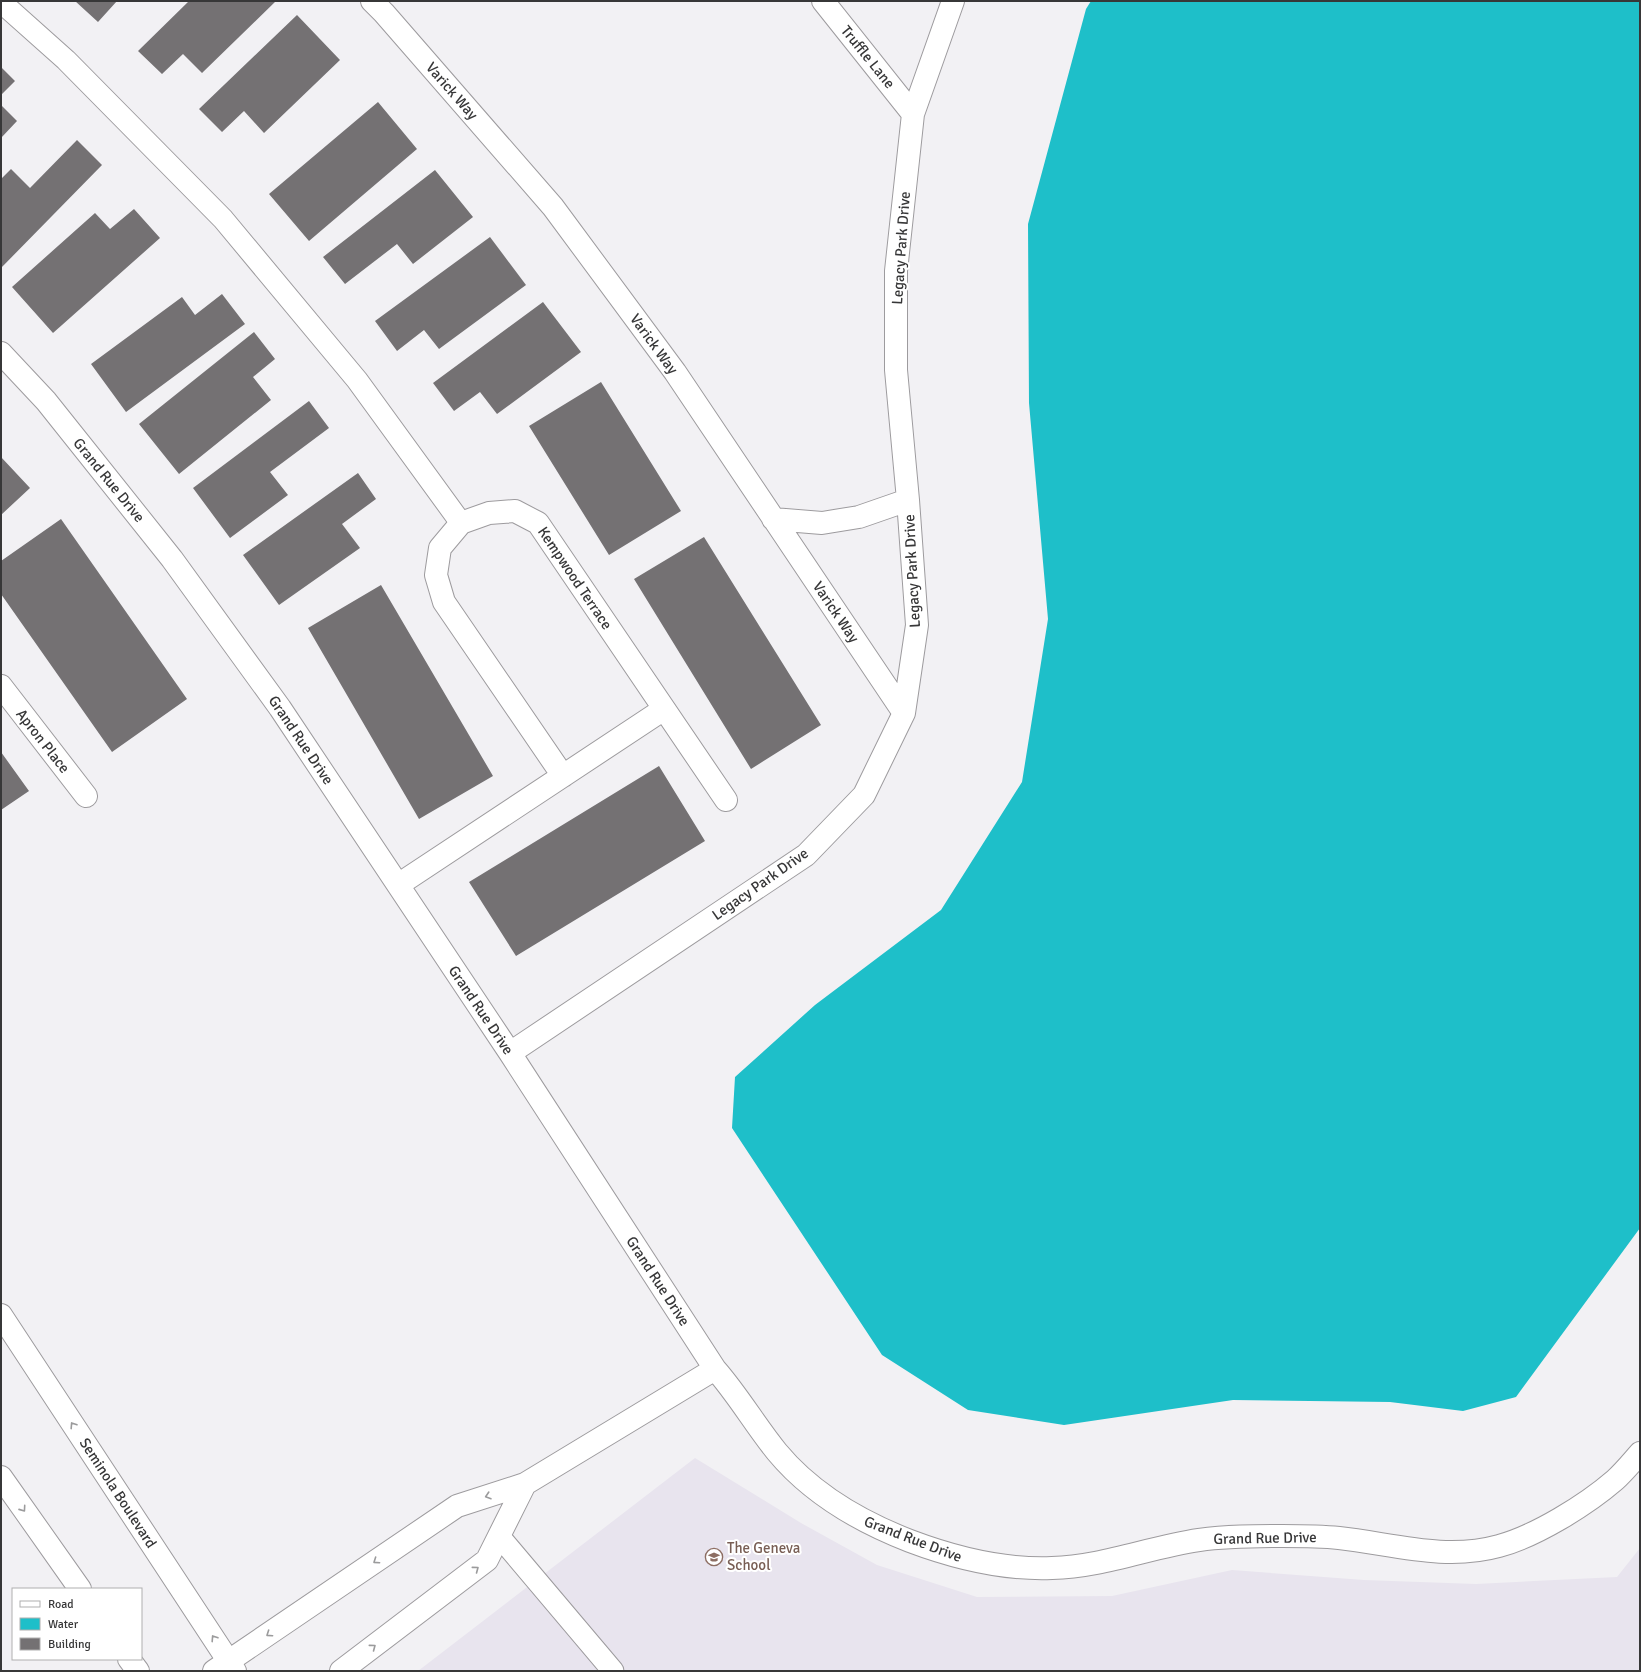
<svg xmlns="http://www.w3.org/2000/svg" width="1641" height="1672" font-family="Signika,sans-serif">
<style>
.built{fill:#e8e4ee}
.water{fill:#1ebfc9}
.building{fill:#747173}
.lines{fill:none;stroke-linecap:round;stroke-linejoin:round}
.lane-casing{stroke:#9d9b9e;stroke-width:23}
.street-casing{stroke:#9d9b9e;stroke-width:24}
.secondary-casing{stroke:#9d9b9e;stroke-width:24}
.lane{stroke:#fff;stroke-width:21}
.street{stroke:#fff;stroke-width:22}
.secondary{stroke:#fff;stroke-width:22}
.oneway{stroke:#9b9b9c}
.labels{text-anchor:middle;stroke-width:4;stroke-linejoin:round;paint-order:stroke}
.street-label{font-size:15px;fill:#373738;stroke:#fff}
.education-label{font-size:15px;fill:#785e54;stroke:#fff;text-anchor:start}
</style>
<rect width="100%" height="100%" fill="#f2f1f4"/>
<!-- built -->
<path class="built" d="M 695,1458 L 801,1523 L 877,1565 L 977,1597 L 1112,1596 L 1232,1570 L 1364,1580 L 1476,1584 L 1617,1577 L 1640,1548 L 1640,1671 L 418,1671 Z"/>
<!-- water -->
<path class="water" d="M 1091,1 L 1640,1 L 1640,1228 L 1516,1397 L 1463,1411 L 1390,1402 L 1233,1400 L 1064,1425 L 968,1410 L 882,1355 L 732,1128 L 735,1077 L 815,1005 L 941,910 L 1022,782 L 1048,619 L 1029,403 L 1028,224 L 1086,9 Z"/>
<!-- building -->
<path class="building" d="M 75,1 L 117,1 L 98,22 Z
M 189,1 L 276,1 L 202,73 L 183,54 L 162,74 L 138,51 Z
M 297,15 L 340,60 L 264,133 L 244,111 L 222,132 L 199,109 Z
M 1,67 L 15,81 L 1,95 Z
M 378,102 L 417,149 L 309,241 L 269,194 Z
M 1,105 L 17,121 L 1,138 Z
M 77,140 L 102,165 L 1,268 L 1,179 L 11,169 L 30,188 Z
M 435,170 L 473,217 L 413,264 L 397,244 L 345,284 L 323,257 Z
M 134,209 L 160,238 L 53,333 L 12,287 L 95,213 L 110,229 Z
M 490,237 L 526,285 L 439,349 L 424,330 L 397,351 L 375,321 Z
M 222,294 L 245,324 L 126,412 L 91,364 L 182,297 L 195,315 Z
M 543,302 L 581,352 L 497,414 L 480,392 L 454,411 L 433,383 Z
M 254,332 L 275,359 L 253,377 L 271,400 L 179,474 L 139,424 Z
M 601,382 L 681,511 L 609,555 L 529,426 Z
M 309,401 L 329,428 L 270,472 L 288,495 L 230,538 L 193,488 Z
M 1,457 L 30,488 L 1,515 Z
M 358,473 L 376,499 L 342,524 L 360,548 L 279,605 L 243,555 Z
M 61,519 L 187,699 L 112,752 L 1,594 L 1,561 Z
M 704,537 L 821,725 L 751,769 L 634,579 Z
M 381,585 L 493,776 L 419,819 L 308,628 Z
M 1,752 L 29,791 L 1,810 Z
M 659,766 L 705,841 L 516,956 L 469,882 Z"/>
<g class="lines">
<defs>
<path id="lane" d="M 1,2 L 66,60 L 223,219 L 357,380 L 461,523
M 499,1536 L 613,1671"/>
<path id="street" d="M 372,1 L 384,13 L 553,207 L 675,372 L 904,713
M 823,1 L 913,114
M 1,353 L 46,401 L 172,559 L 280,708 L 510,1053 L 715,1369 C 738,1395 755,1425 777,1452 C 811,1493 861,1522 910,1541 C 955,1558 1003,1570 1052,1568 C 1102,1567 1150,1547 1199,1540 C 1227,1536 1254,1536 1282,1536 C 1301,1536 1320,1536 1339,1538 C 1393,1544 1445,1561 1499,1546 C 1536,1536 1586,1505 1615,1480 C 1624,1472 1632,1462 1640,1453
M 773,519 L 822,523 L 859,517 L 908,500
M 1,686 L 86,796
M 563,776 L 444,602 L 436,575 L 440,548 L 461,523 L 489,513 L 515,511 L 538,523 L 726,800
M 398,885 L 664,709
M 510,1053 L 806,855 L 864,795 L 904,713 L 917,625 L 908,500 L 896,370 L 896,271 L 913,114 L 953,1
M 214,1671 L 457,1506 L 525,1484 L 715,1369
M 341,1671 L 487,1560 L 525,1484"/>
<path id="secondary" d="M 1,1315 L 235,1671
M 1,1477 L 80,1589
M 129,1659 L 138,1671"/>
</defs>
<!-- lane casing -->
<use href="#lane" class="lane-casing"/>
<!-- street casing -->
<use href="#street" class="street-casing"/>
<!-- secondary casing -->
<use href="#secondary" class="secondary-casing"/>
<!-- lane -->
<use href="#lane" class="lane"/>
<!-- street -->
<use href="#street" class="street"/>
<!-- secondary -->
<use href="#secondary" class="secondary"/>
</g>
<!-- one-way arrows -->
<defs><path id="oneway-chevron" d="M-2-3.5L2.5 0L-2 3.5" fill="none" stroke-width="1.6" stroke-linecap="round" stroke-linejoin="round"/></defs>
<g class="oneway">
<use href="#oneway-chevron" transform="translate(73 1425) rotate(-123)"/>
<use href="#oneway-chevron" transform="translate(488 1496) rotate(162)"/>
<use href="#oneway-chevron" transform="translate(23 1509) rotate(55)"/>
<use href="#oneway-chevron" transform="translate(376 1561) rotate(146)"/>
<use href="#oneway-chevron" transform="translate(476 1569) rotate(-37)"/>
<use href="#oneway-chevron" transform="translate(269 1634) rotate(146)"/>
<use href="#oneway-chevron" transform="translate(214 1638) rotate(-123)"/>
<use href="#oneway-chevron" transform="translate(373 1647) rotate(-37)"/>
</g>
<!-- icons -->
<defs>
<symbol id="school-ring" viewBox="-11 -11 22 22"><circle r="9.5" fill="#fff" stroke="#8d6e63" stroke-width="1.5"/><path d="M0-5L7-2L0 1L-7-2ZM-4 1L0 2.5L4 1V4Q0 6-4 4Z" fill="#8d6e63"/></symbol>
</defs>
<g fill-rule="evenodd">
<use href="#school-ring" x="704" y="1547" width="20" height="20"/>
</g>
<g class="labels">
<!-- street labels -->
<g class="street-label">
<text transform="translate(868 57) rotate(51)" y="5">Truffle Lane</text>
<text transform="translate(452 91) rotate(49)" y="5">Varick Way</text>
<text transform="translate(901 248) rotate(-86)" y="5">Legacy Park Drive</text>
<text transform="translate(654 344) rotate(54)" y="5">Varick Way</text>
<text transform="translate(109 480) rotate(51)" y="5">Grand Rue Drive</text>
<text transform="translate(912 571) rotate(-93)" y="5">Legacy Park Drive</text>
<text transform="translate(575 578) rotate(56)" y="5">Kempwood Terrace</text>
<text transform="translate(836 612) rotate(56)" y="5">Varick Way</text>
<text transform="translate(301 740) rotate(56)" y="5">Grand Rue Drive</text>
<text transform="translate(43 741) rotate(52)" y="5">Apron Place</text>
<text transform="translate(760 884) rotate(-35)" y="5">Legacy Park Drive</text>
<text transform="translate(481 1010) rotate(56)" y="5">Grand Rue Drive</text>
<text transform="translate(658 1281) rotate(57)" y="5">Grand Rue Drive</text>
<text transform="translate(118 1493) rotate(57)" y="5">Seminola Boulevard</text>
<text transform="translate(1265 1538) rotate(-1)" y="5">Grand Rue Drive</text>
<text transform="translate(913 1539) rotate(21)" y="5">Grand Rue Drive</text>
</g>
<!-- education labels -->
<g class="education-label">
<text x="727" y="1553">The Geneva<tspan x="727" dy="17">School</tspan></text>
</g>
</g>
<!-- border -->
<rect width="1641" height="1672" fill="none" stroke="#373738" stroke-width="4"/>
<!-- legend -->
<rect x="12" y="1588" width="130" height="72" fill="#ffffff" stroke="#afafaf"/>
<rect x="20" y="1601" width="20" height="6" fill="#ffffff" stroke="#afafaf"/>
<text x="48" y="1608" font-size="12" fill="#373738">Road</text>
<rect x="20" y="1618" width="20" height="12" fill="#1ebfc9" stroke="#afafaf"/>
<text x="48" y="1628" font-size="12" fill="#373738">Water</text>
<rect x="20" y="1638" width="20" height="12" fill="#747173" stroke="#afafaf"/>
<text x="48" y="1648" font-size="12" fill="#373738">Building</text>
</svg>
